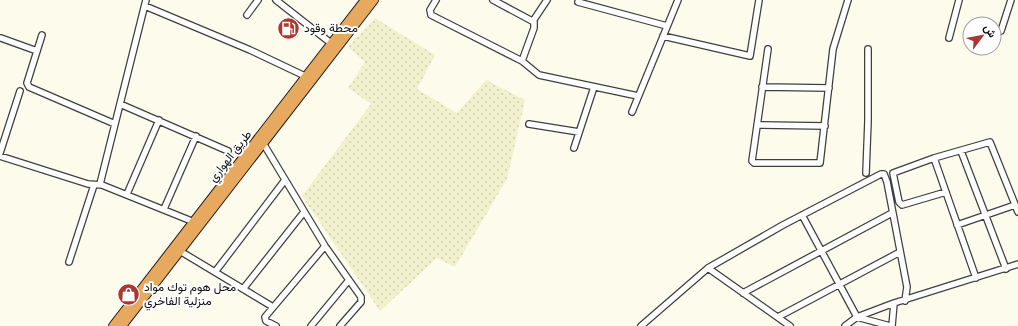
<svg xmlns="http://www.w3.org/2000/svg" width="1018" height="326" font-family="'Playfair Display',Vazirmatn,serif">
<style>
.farmland{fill:url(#farmland-dots)}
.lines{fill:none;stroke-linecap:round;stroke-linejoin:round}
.minor-casing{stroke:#3f3f3f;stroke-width:8}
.highway-casing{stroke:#1d1d1d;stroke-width:10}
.minor{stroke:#fff;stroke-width:5.5}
.highway{stroke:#e7a960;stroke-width:8}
.labels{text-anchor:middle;stroke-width:4;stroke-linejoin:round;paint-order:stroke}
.poi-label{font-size:12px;fill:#0c0c0c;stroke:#fff;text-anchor:start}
.street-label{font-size:12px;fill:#0c0c0c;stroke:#fff}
</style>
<defs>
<pattern id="farmland-dots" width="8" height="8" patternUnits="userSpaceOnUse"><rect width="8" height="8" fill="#f1f1ce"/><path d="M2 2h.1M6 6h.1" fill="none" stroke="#cdcdb0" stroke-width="1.8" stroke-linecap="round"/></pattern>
</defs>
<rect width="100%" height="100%" fill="#fdfbec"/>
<!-- farmland -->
<path class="farmland" d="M 375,18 L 435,55 L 417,89 L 457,113 L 486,80 L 525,100 L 507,179 L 455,267 L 437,258 L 380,311 L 302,196 L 371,104 L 348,88 L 365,62 L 348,47 Z"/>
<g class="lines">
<defs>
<path id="minor" d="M 276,0 L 332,44
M 436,0 L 430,10 L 431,15 L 522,61
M 493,0 L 534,22 L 534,28 L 522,61 L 539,75 L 638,96
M 578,2 L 667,26
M 145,6 L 250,50 L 307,77
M 247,15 L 258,0
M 533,21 L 547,0
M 1001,31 L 1011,0
M 42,35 L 27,83 L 29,87 L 115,124
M 663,36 L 750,56 L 759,0
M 1,38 L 37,51
M 949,38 L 959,0
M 768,49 L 752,161 L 754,163 L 820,163 L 833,49 L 848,0
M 762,87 L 829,88
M 120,104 L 228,151
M 632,112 L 678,0
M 529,124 L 579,132
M 757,125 L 825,126
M 263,143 L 325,246 L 361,297 L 361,302 L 340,326
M 574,148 L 594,87
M 961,151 L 1006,269
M 0,153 L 20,91
M 0,156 L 88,184 L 102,185 L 194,222
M 934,158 L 976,278
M 866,173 L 868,121 L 868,49
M 100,184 L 146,0
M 946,192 L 902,205 L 899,202 L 893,173 L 934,158 L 990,142 L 1018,212
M 127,194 L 159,120
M 164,209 L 196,136
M 802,215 L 857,317 L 890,326
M 957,225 L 1015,205
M 180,251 L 273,307
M 69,262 L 94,185
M 708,268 L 790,326
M 215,272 L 285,180
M 243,289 L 304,212
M 743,293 L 892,213
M 778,317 L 900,252
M 276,326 L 266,321 L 265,317 L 325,246
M 311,326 L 349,280
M 641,326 L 708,268 L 783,225 L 881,174 L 884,174 L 887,182 L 907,287 L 905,301
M 845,326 L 857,317 L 894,303 L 1018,264
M 892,326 L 894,303"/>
<path id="highway" d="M 113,326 L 365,0
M 122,326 L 374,0"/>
</defs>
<!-- minor casing -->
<use href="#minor" class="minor-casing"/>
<!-- highway casing -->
<use href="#highway" class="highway-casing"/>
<!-- minor -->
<use href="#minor" class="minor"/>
<!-- highway -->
<use href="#highway" class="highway"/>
</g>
<!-- icons -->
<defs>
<symbol id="fuel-disc" viewBox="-11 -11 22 22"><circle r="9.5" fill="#ae3631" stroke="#fff"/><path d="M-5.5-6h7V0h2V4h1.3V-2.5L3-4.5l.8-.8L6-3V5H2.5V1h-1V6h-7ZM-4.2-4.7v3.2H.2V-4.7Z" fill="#fff"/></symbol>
<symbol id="shop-disc" viewBox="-11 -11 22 22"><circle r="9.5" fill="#ae3631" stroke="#fff"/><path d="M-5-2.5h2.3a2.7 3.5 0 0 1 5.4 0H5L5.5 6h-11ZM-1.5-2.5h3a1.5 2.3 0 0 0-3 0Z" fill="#fff"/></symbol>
</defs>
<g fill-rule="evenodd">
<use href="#fuel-disc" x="276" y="16" width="25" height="25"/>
<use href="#shop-disc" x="116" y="282" width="25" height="25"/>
</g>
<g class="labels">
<!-- poi labels -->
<g class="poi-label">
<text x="304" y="32">محطة وقود</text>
<text x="144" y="291">محل هوم توك مواد<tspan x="144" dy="14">منزلية الفاخري</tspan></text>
</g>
<!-- street labels -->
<g class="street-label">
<text transform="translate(230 156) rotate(-52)" y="4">طريق الهواري</text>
</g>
</g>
<!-- north arrow -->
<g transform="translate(982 36) rotate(58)"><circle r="19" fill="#ffffff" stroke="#9e9e9e"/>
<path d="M0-3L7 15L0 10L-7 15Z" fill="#ae3631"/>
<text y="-6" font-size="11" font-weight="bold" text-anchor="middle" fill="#0c0c0c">ش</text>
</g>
</svg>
